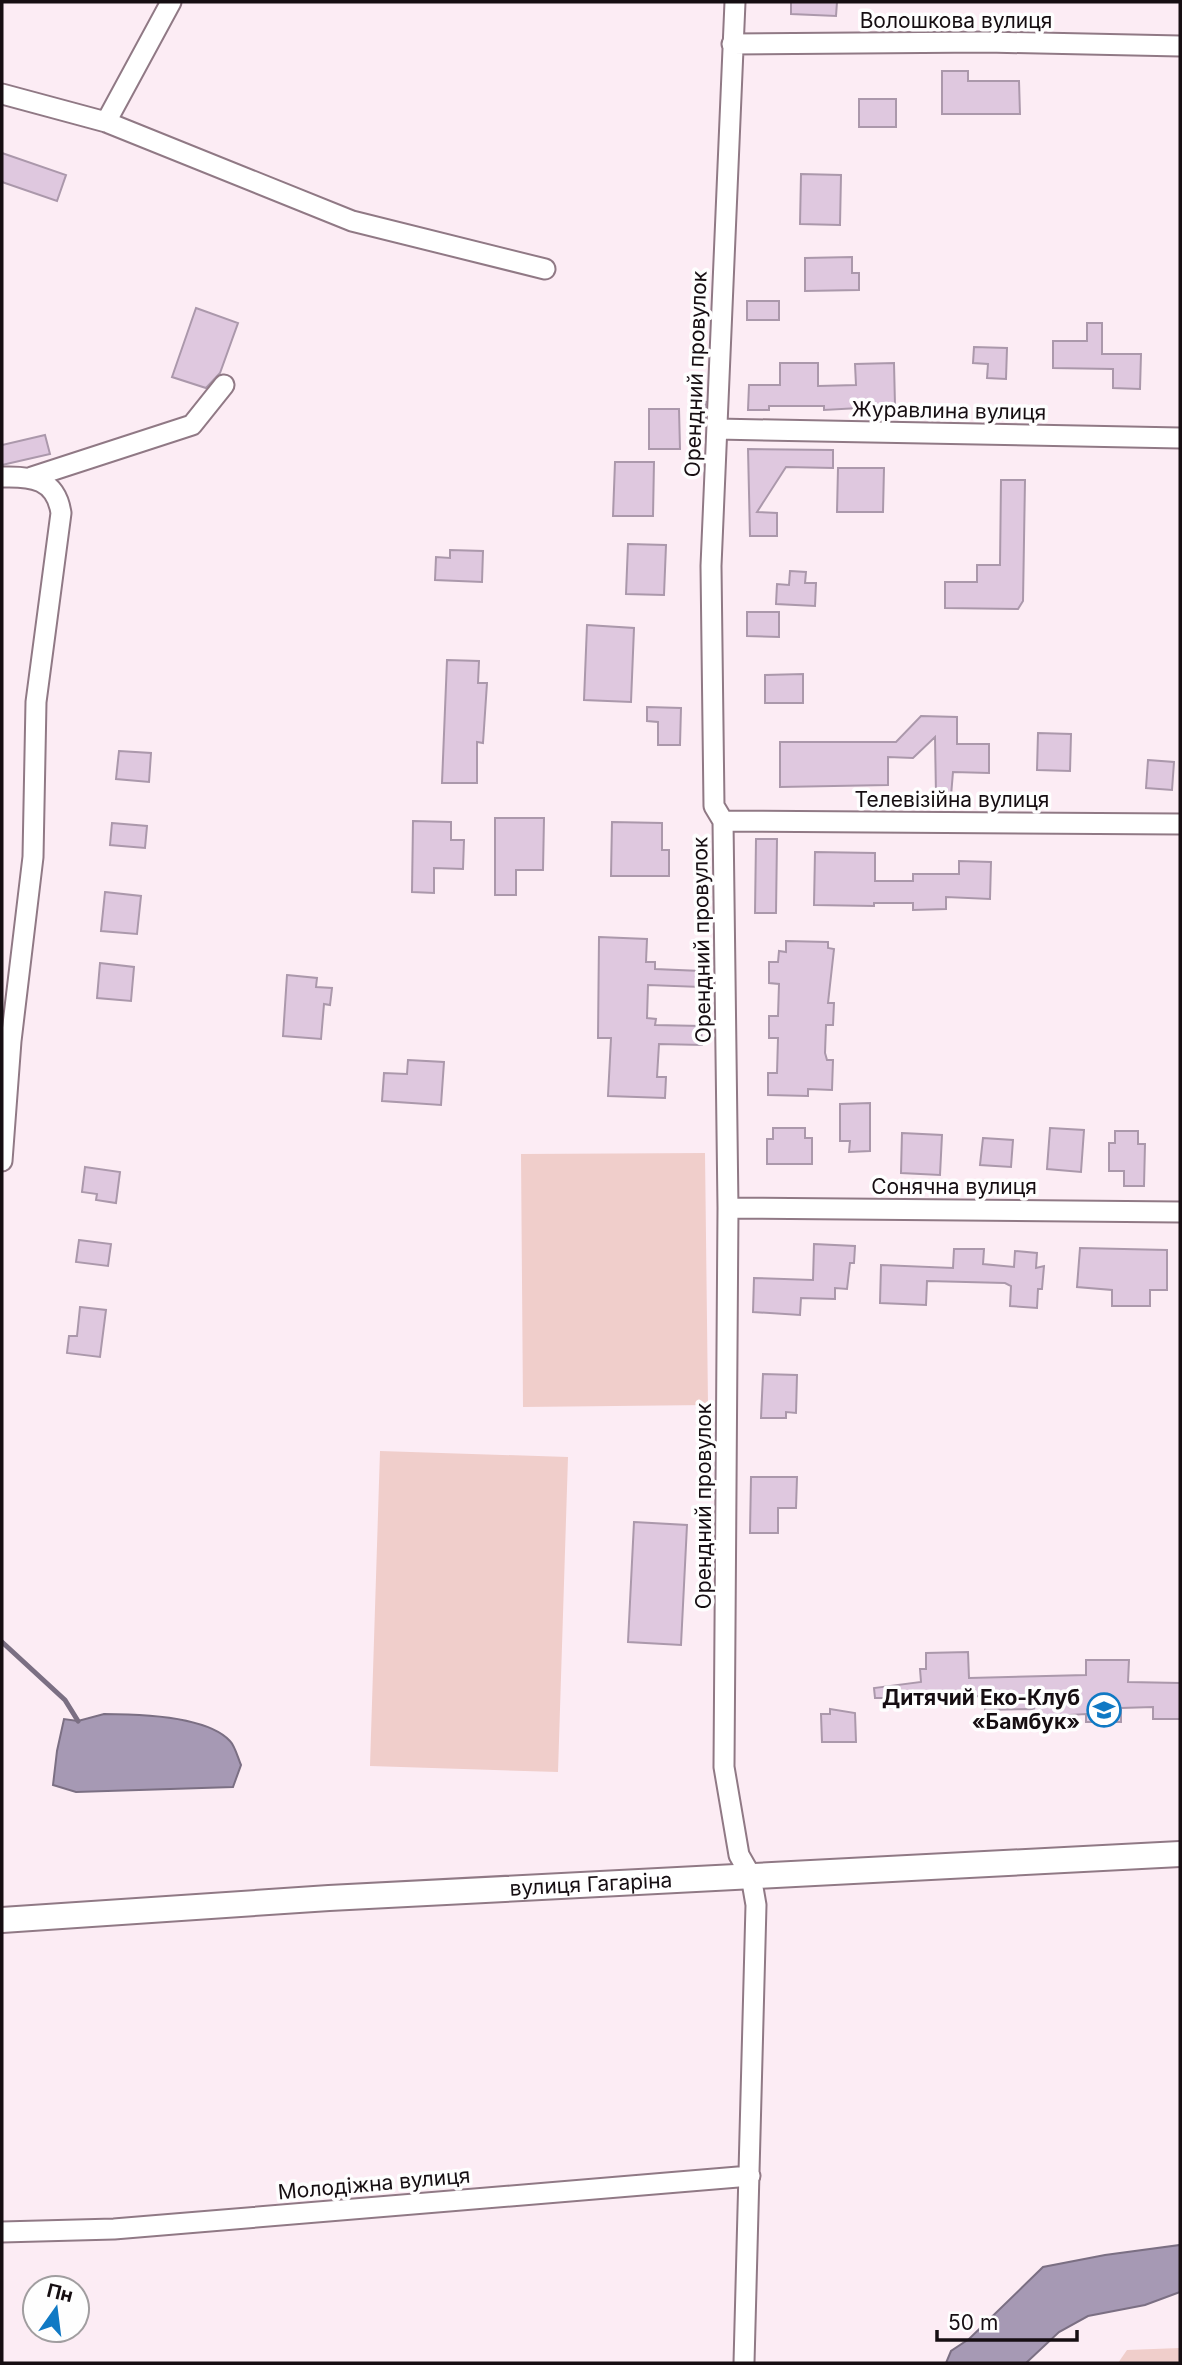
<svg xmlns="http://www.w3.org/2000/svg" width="1182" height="2365" font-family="Inter,sans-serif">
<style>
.green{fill:#f0cecb}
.water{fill:#a699b4;stroke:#7b6f83;stroke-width:2}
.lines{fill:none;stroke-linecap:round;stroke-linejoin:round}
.stream{stroke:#7b6f83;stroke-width:5}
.building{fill:#dfc8df;stroke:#ab98ab;stroke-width:2}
.minor-casing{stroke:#907985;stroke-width:23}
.tertiary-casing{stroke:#907985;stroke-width:28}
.minor{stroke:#fff;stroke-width:19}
.tertiary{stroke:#fff;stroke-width:24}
.labels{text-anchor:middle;stroke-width:7;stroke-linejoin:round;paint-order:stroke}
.street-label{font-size:21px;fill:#160e12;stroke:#fefefe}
.poi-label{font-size:21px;font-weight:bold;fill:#160e12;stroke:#fefefe;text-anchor:end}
</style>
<rect width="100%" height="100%" fill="#fcecf4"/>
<!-- green -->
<path class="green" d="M 705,1153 L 708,1405 L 523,1407 L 521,1154 Z
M 380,1451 L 568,1457 L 558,1772 L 370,1766 Z
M 1180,2348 L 1180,2363 L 1118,2363 L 1127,2350 Z"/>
<!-- water -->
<path class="water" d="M 104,1714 C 136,1714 207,1716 230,1741 C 235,1746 238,1758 241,1765 L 233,1787 L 76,1792 L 53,1785 L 57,1751 L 64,1719 L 78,1721 Z
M 1180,2245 L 1180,2292 L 1145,2305 L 1088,2316 L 1059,2332 L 1026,2363 L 946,2363 L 951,2351 L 969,2339 L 1043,2267 L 1105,2255 Z"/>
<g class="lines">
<!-- stream -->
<path class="stream" d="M 2,1642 L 65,1700 L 78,1721"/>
</g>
<!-- building -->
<path class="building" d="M 791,2 L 837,2 L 836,16 L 791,14 Z
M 942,71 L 968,71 L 968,81 L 1019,81 L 1020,114 L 942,114 Z
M 859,99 L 896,99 L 896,127 L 859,127 Z
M 2,153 L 66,175 L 57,201 L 2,182 Z
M 801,174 L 841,175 L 840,225 L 800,224 Z
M 852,257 L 852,273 L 859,273 L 859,290 L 805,291 L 805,258 Z
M 747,301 L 779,301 L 779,320 L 747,320 Z
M 196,308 L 238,323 L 220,373 L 206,388 L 172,377 Z
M 1087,323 L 1102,323 L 1102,354 L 1141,354 L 1140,389 L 1113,388 L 1113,369 L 1053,368 L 1053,341 L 1087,341 Z
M 974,347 L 1007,348 L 1006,379 L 987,378 L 988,364 L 973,363 Z
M 780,363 L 818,363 L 818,386 L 856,385 L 855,364 L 894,363 L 895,406 L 824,410 L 824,406 L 769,406 L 769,410 L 748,410 L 749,385 L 780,385 Z
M 691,401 L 706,402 L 705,419 L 689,418 Z
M 649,409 L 679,409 L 680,449 L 649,449 Z
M 45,435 L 50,454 L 2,465 L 2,445 Z
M 748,449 L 833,450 L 833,468 L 786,467 L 757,512 L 777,513 L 777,536 L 750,536 Z
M 615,462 L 654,462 L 653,516 L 613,516 Z
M 838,468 L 884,468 L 883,512 L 837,512 Z
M 1001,480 L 1025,480 L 1023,601 L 1018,609 L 945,608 L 945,582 L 977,582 L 977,565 L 1000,565 Z
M 628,544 L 666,545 L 664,595 L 626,594 Z
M 450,550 L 483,551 L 482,582 L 435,580 L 436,557 L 450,558 Z
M 790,571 L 806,572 L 805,583 L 816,583 L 815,606 L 776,604 L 777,584 L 789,585 Z
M 747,612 L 779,612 L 779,637 L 747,636 Z
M 587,625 L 634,628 L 631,702 L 584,700 Z
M 447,660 L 479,661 L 478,683 L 487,683 L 483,743 L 477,742 L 477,783 L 442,783 Z
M 803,674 L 803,703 L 765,703 L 765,675 Z
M 647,707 L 681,708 L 680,745 L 658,745 L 658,722 L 647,721 Z
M 921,716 L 957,717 L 957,744 L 989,744 L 989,773 L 953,772 L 951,796 L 936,795 L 935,737 L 913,758 L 888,757 L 888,785 L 780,787 L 780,742 L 896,742 Z
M 1038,733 L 1071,734 L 1070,771 L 1037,770 Z
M 119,751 L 151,753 L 149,782 L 116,779 Z
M 1148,760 L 1174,762 L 1172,790 L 1146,788 Z
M 495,818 L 544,818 L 543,870 L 516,870 L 516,895 L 495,895 Z
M 413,821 L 451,822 L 451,840 L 464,840 L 463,869 L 434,868 L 434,893 L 412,892 Z
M 612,822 L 662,823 L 662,850 L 669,850 L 669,876 L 611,876 Z
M 112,823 L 147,826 L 145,848 L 110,845 Z
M 756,839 L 777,839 L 776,913 L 755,913 Z
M 815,852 L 875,853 L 875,881 L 913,881 L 913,874 L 959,874 L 959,861 L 991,862 L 990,899 L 946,897 L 946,909 L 913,910 L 913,903 L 874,903 L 874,906 L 814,905 Z
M 105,892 L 141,896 L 137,934 L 101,931 Z
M 599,937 L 647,939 L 646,962 L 655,962 L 655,969 L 701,971 L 701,987 L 648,985 L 647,1018 L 656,1019 L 655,1025 L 701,1026 L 702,1045 L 659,1044 L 657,1077 L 666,1077 L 665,1098 L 608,1096 L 611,1038 L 598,1038 Z
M 786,941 L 828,942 L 828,948 L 834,949 L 828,1003 L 834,1003 L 833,1025 L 826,1025 L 825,1053 L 827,1060 L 833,1060 L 832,1090 L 808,1089 L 808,1096 L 768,1095 L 768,1073 L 777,1073 L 778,1038 L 769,1038 L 769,1016 L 778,1016 L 779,984 L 769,983 L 769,962 L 778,962 L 779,951 L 786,952 Z
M 100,963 L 134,967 L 131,1001 L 97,998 Z
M 287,975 L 317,978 L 316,987 L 332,988 L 330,1005 L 324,1004 L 321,1039 L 283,1036 Z
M 408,1060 L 444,1062 L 441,1105 L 382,1101 L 384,1073 L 407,1074 Z
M 870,1103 L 870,1151 L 849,1152 L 850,1141 L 840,1141 L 840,1104 Z
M 773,1128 L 805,1128 L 805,1138 L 812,1138 L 812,1164 L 767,1164 L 767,1139 L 773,1139 Z
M 1050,1128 L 1084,1130 L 1081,1172 L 1047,1169 Z
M 1115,1131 L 1138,1131 L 1138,1144 L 1145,1144 L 1144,1186 L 1124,1186 L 1124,1171 L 1109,1171 L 1109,1143 L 1115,1143 Z
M 902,1133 L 942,1135 L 940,1175 L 901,1173 Z
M 983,1138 L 1013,1140 L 1011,1167 L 980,1165 Z
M 85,1167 L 120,1172 L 116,1203 L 96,1200 L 97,1194 L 82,1192 Z
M 79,1240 L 111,1244 L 108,1266 L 76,1262 Z
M 814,1244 L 855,1246 L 854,1263 L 850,1263 L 847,1289 L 835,1288 L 835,1299 L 801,1298 L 800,1315 L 753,1312 L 754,1278 L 813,1280 Z
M 1080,1248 L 1167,1250 L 1167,1290 L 1150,1290 L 1150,1306 L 1112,1306 L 1112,1290 L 1077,1287 Z
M 954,1249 L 984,1249 L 983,1264 L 1014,1267 L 1015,1251 L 1037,1253 L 1036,1268 L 1044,1266 L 1042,1289 L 1038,1289 L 1037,1308 L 1010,1306 L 1011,1286 L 1005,1283 L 927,1281 L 926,1305 L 880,1303 L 881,1265 L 953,1268 Z
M 80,1307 L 106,1310 L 100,1357 L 67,1353 L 69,1336 L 77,1336 Z
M 763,1374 L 797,1375 L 796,1413 L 786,1412 L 786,1418 L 761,1418 Z
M 751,1477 L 797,1477 L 796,1508 L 778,1508 L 778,1533 L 750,1533 Z
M 634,1522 L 687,1525 L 681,1645 L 628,1642 Z
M 968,1652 L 969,1678 L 1086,1675 L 1086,1660 L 1129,1660 L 1128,1682 L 1180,1683 L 1180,1719 L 1153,1719 L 1153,1707 L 1121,1708 L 1121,1722 L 1086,1722 L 1086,1714 L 1035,1717 L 1034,1709 L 985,1710 L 985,1696 L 911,1697 L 911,1705 L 885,1708 L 884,1698 L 875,1698 L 874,1688 L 921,1682 L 920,1669 L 926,1669 L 926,1653 Z
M 830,1709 L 855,1713 L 856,1742 L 822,1742 L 821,1714 L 830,1714 Z"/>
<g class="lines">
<defs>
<path id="minor" d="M 735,2 L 711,566 L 714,806 L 723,821 L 728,1208 L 724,1767 L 739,1855 L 751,1876 L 756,1905 L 744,2363
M 732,44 L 986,42 L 1180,46
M 2,94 L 106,122 L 352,221 L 545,269
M 106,122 L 171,2
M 717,429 L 1180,438
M 2,477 C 32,476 56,479 61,513 L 36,702 L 33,857 L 11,1041 L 2,1161
M 32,477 L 192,425 L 224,385
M 723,821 L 1180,824
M 728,1208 L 1180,1212
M 2,2232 L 114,2229 L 750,2176"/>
<g id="tertiary">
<path id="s1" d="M 2,1920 L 329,1898 L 1180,1854"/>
</g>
</defs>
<!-- minor casing -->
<use href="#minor" class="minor-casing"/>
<!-- tertiary casing -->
<use href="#tertiary" class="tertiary-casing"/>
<!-- minor -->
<use href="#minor" class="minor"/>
<!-- tertiary -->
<use href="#tertiary" class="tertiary"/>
</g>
<!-- icons -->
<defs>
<symbol id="school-ring" viewBox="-11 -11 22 22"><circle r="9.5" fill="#fefefe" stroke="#1079c4" stroke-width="1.5"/><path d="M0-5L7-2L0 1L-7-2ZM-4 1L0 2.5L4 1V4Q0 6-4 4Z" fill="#1079c4"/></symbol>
</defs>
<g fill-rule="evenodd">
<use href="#school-ring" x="1085" y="1691" width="38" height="38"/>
</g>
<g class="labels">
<!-- street labels -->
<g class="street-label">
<text x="956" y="28">Волошкова вулиця</text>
<text transform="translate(696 374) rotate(-88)" y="7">Орендний провулок</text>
<text transform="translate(949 411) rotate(1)" y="7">Журавлина вулиця</text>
<text x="952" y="807">Телевізійна вулиця</text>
<text transform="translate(702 940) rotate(-91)" y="7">Орендний провулок</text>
<text x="954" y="1194">Сонячна вулиця</text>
<text transform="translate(704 1506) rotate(-90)" y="7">Орендний провулок</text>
<text dy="7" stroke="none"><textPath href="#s1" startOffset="590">вулиця Гагаріна</textPath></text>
<text transform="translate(374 2184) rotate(-5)" y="7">Молодіжна вулиця</text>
</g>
<!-- poi labels -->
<g class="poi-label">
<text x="1080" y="1705">Дитячий Еко-Клуб<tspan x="1080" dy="24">«Бамбук»</tspan></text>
</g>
</g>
<!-- border -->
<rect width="1182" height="2365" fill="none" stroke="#160e12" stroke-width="7"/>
<!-- north arrow -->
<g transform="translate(56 2309) rotate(14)"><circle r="33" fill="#fefefe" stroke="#a19ea0" stroke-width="2"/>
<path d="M0-5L12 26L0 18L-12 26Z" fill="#1079c4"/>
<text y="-10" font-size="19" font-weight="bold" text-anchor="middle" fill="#160e12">Пн</text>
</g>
<!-- scale -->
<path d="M937 2330v10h140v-10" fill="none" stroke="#160e12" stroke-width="3.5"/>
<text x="948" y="2330" font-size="21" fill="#160e12" stroke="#fefefe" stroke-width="5" paint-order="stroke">50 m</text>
</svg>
